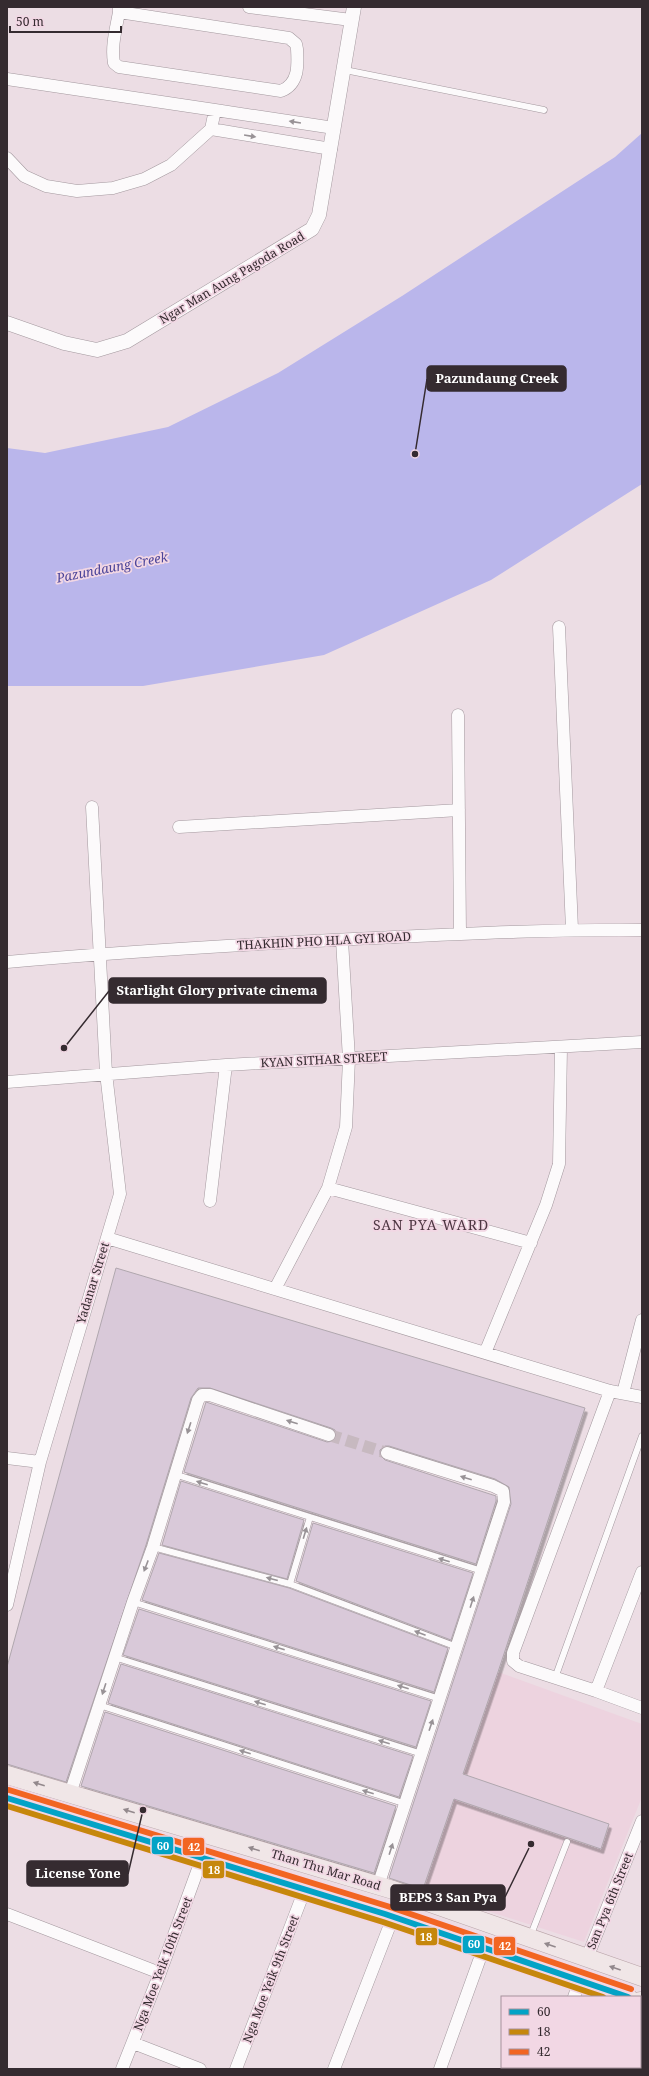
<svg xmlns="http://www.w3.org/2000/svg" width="649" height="2076" font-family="'Noto Serif',serif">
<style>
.built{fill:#edd3df}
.water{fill:#bab6eb}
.building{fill:#d9c9d9;stroke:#b0a7ae;filter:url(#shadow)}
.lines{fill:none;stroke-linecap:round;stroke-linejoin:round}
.minor-tunnel{stroke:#c7b9c0;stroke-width:12;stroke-dasharray:12 6;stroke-linecap:butt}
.service-casing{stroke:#a3989e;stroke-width:7}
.minor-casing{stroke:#a3989e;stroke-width:13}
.tertiary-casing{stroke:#a3989e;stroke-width:15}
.primary-casing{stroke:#b9a4a9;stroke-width:19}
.service{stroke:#fcfafb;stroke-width:6}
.minor{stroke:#fcfafb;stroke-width:12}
.tertiary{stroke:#fcfafb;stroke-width:14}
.primary{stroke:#f0e6e7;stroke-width:18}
.bus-1-casing{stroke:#f2d7e4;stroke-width:9}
.bus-2-casing{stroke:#f2d7e4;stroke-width:9}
.bus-3-casing{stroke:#f2d7e4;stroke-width:9}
.bus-1{stroke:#03a3c6;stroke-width:6}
.bus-2{stroke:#c6870c;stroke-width:6}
.bus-3{stroke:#f26522;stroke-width:6}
.oneway{fill:#989296}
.oneway2{fill:#92888c}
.labels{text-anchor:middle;stroke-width:3.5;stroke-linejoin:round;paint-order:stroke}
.street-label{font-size:12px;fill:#352b30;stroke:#f2d7e4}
.water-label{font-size:13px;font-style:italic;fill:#4b4499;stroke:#f2d7e4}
.quarter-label{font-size:14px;letter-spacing:1px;fill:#4e3843;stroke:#f2d7e4}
.leader{fill:none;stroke:#352b30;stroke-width:1.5}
.callout-dot{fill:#352b30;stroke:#f2d7e4;stroke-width:1.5}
.callout{fill:#352b30;stroke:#352b30;stroke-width:1.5}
.callout-label{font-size:13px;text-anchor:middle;font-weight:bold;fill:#fff}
.line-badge{stroke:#f2d7e4;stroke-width:1.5}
.badge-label{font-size:11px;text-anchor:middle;font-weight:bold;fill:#fff}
</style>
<defs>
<filter id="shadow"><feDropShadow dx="2.5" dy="4.5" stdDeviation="0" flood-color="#0004"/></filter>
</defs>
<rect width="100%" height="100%" fill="#ecdde4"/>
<!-- built -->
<path class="built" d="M 498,1672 L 642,1724 L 642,1797 L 584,1942 L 422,1890 Z"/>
<!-- water -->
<path class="water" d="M 642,133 L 642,484 L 491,580 L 324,655 L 143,686 L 7,686 L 7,448 L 45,453 L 168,427 L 278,373 L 402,296 L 615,157 Z"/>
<!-- building -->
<path class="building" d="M 116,1268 L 585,1408 L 498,1672 L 463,1774 L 609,1824 L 601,1849 L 454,1799 L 423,1889 L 389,1878 L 511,1504 L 509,1487 L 495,1479 L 389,1446 L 385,1446 L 380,1450 L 380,1455 L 385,1460 L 496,1496 L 496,1501 L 476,1564 L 184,1472 L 206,1402 L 327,1442 L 334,1441 L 336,1437 L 335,1430 L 331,1428 L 210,1388 L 198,1388 L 191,1398 L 146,1545 L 66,1782 L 7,1764 L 7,1667 Z
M 181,1481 L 304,1520 L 287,1579 L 162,1545 Z
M 313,1523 L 473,1573 L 451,1640 L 296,1581 Z
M 159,1553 L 289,1588 L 448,1648 L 434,1692 L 142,1600 Z
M 139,1609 L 431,1701 L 416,1747 L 123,1655 Z
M 121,1664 L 413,1756 L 399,1797 L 108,1703 Z
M 105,1712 L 396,1806 L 374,1873 L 81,1786 Z"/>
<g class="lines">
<!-- minor-tunnel -->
<path class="minor-tunnel" d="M 329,1435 L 387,1453"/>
<defs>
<path id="service" d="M 345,70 L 544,110
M 174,1474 L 310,1517 L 290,1584
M 310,1517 L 482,1571
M 153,1547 L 290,1584 L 457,1647
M 133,1602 L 440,1699
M 114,1657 L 422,1754
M 555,1678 L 642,1436
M 99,1705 L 406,1804
M 530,1937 L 567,1842"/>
<path id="minor" d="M 249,7 L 351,20
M 119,12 L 289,38 L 296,44 L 297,49 C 298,65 299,84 281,91 L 119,67 L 114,63 C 111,46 116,29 119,12 L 119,7
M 7,79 L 215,110 L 211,129 L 171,165 L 144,179 L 113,188 L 77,191 L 46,186 L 24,176 L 7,158
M 215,110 L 334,128
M 211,129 L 331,149
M 559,627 L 572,929
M 458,715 L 460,934
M 179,827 L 459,810
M 7,962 C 129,951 251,944 374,938 C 463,934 552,929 642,930
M 7,1082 L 226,1065 L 642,1042
M 328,1188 L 531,1243
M 210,1201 L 226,1065
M 107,1238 L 610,1391 L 642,1397
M 275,1289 L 328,1188 L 346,1127 L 349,1059 L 342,940
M 485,1353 L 546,1205 L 559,1164 L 561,1048
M 610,1391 L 513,1653 L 513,1661 L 519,1666 L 596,1691 L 642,1708
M 623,1393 L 642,1320
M 7,1458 L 40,1462
M 7,1605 L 40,1462 L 120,1194 L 106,1073 L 92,807
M 596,1691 L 642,1572
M 70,1794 L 133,1602 L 153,1547 L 198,1400 L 202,1395 L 210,1395 L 329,1435
M 378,1886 L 504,1502 L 503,1491 L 493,1486 L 387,1453
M 7,1914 L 160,1973
M 587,1958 L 642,1821
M 574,1997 L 580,1980
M 133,2043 L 200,2069
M 122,2069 L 160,1973 L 202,1858
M 236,2069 L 305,1889
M 334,2069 L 393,1917
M 440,2069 L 484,1947
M 547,2069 L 548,2067"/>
<path id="tertiary" d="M 7,323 L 64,343 L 97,350 L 127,341 L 312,229 L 319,215 L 354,7"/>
<path id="primary" d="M 7,1775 L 393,1890 L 642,1977
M 7,1798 L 385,1914 L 628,1997
M 640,2001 L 642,2002"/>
</defs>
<!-- service casing -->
<use href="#service" class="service-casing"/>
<!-- minor casing -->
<use href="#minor" class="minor-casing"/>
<!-- tertiary casing -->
<use href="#tertiary" class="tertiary-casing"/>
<!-- primary casing -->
<use href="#primary" class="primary-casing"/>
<!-- service -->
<use href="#service" class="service"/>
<!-- minor -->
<use href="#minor" class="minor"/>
<!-- tertiary -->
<use href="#tertiary" class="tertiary"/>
<!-- primary -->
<use href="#primary" class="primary"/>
<defs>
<path id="bus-1" d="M 7,1798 L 385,1914 L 628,1997"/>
<path id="bus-2" d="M 7,1806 L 383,1922 L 603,1997"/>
<path id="bus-3" d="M 9,1790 L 387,1906 L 631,1989"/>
</defs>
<!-- bus-1 casing -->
<use href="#bus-1" class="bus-1-casing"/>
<!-- bus-2 casing -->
<use href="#bus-2" class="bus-2-casing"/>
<!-- bus-3 casing -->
<use href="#bus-3" class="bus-3-casing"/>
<!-- bus-1 -->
<use href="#bus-1" class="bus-1"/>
<!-- bus-2 -->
<use href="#bus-2" class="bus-2"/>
<!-- bus-3 -->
<use href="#bus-3" class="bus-3"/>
</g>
<!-- one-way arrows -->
<defs><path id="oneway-solid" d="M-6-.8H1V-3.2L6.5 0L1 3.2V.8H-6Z"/></defs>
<g class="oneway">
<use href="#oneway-solid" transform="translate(295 122) rotate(-171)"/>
<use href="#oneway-solid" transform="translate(250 136) rotate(9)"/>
<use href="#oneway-solid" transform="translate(292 1422) rotate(-162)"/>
<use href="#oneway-solid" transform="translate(189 1428) rotate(108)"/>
<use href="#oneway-solid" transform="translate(466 1478) rotate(-163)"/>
<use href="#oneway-solid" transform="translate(202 1483) rotate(-163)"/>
<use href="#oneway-solid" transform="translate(305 1533) rotate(-73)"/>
<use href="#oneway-solid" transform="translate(444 1560) rotate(-162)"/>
<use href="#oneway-solid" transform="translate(146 1566) rotate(111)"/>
<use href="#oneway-solid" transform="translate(272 1579) rotate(-165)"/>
<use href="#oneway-solid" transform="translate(472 1602) rotate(-72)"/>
<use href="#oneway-solid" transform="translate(420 1633) rotate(-159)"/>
<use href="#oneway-solid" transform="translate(279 1648) rotate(-162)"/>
<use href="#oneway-solid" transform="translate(403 1687) rotate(-162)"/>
<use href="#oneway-solid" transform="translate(104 1689) rotate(108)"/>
<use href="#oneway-solid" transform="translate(260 1703) rotate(-163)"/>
<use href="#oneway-solid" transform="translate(431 1725) rotate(-71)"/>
<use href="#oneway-solid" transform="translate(384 1742) rotate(-163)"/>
<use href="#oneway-solid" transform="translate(245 1752) rotate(-162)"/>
<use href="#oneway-solid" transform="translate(368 1792) rotate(-162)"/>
<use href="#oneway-solid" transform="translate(391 1849) rotate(-72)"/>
</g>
<g class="oneway2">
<use href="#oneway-solid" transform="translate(39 1784) rotate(-163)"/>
<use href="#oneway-solid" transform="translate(129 1811) rotate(-163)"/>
<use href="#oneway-solid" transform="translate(254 1849) rotate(-163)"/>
<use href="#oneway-solid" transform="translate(550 1945) rotate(-161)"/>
<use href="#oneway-solid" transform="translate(615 1968) rotate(-161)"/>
</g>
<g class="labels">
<!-- street labels -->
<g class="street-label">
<text transform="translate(232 278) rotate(-31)" y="4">Ngar Man Aung Pagoda Road</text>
<text transform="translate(324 941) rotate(-3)" y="4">THAKHIN PHO HLA GYI ROAD</text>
<text transform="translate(324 1060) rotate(-3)" y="4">KYAN SITHAR STREET</text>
<text transform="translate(93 1283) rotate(-73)" y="4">Yadanar Street</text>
<text transform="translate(326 1870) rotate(17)" y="4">Than Thu Mar Road</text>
<text transform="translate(610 1901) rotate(-68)" y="4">San Pya 6th Street</text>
<text transform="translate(163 1964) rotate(-69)" y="4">Nga Moe Yeik 10th Street</text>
<text transform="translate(271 1979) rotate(-69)" y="4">Nga Moe Yeik 9th Street</text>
</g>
<!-- water labels -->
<g class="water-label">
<text transform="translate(112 567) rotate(-11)" y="5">Pazundaung Creek</text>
</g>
<!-- quarter labels -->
<g class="quarter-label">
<text x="431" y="1230">SAN PYA WARD</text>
</g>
</g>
<!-- callouts -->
<path class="leader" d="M415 454L427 379M64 1048L109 991M143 1810L128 1874M531 1844L505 1897"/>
<g class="callout-dot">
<circle cx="415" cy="454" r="4"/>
<circle cx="64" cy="1048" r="4"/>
<circle cx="143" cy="1810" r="4"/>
<circle cx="531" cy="1844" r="4"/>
</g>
<g class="callout">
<rect x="427" y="366" width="139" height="25" rx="4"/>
<rect x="109" y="978" width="217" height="25" rx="4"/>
<rect x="27" y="1861" width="101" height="25" rx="4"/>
<rect x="391" y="1885" width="114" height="25" rx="4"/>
</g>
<g class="callout-label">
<text x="497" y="383">Pazundaung Creek</text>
<text x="217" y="995">Starlight Glory private cinema</text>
<text x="78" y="1878">License Yone</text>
<text x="448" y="1902">BEPS 3 San Pya</text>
</g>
<g class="line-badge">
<rect x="151" y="1836" width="23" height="19" rx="4" fill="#03a3c6"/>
<rect x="182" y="1837" width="23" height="19" rx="4" fill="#f26522"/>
<rect x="202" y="1860" width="23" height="19" rx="4" fill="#c6870c"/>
<rect x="415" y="1927" width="23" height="19" rx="4" fill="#c6870c"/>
<rect x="462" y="1935" width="23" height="19" rx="4" fill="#03a3c6"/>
<rect x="493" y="1936" width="23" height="20" rx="4" fill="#f26522"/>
</g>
<g class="badge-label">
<text x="163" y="1850">60</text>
<text x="194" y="1851">42</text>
<text x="214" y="1874">18</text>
<text x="426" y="1941">18</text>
<text x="474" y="1948">60</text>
<text x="505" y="1950">42</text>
</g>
<!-- border -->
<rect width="649" height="2076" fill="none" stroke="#352b30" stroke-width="16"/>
<!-- legend -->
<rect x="501" y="1996" width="140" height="72" fill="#f2d7e4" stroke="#a6929c"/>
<rect x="509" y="2009" width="20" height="6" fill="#03a3c6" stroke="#a6929c"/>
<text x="537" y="2016" font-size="12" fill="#352b30">60</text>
<rect x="509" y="2029" width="20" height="6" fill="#c6870c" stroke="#a6929c"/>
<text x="537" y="2036" font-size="12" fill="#352b30">18</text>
<rect x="509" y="2049" width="20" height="6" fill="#f26522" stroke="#a6929c"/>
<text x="537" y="2056" font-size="12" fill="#352b30">42</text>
<!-- scale -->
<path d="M10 26v6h111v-6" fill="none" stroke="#352b30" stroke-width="2"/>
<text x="16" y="26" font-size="12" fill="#352b30" stroke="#f2d7e4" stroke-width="3" paint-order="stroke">50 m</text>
</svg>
